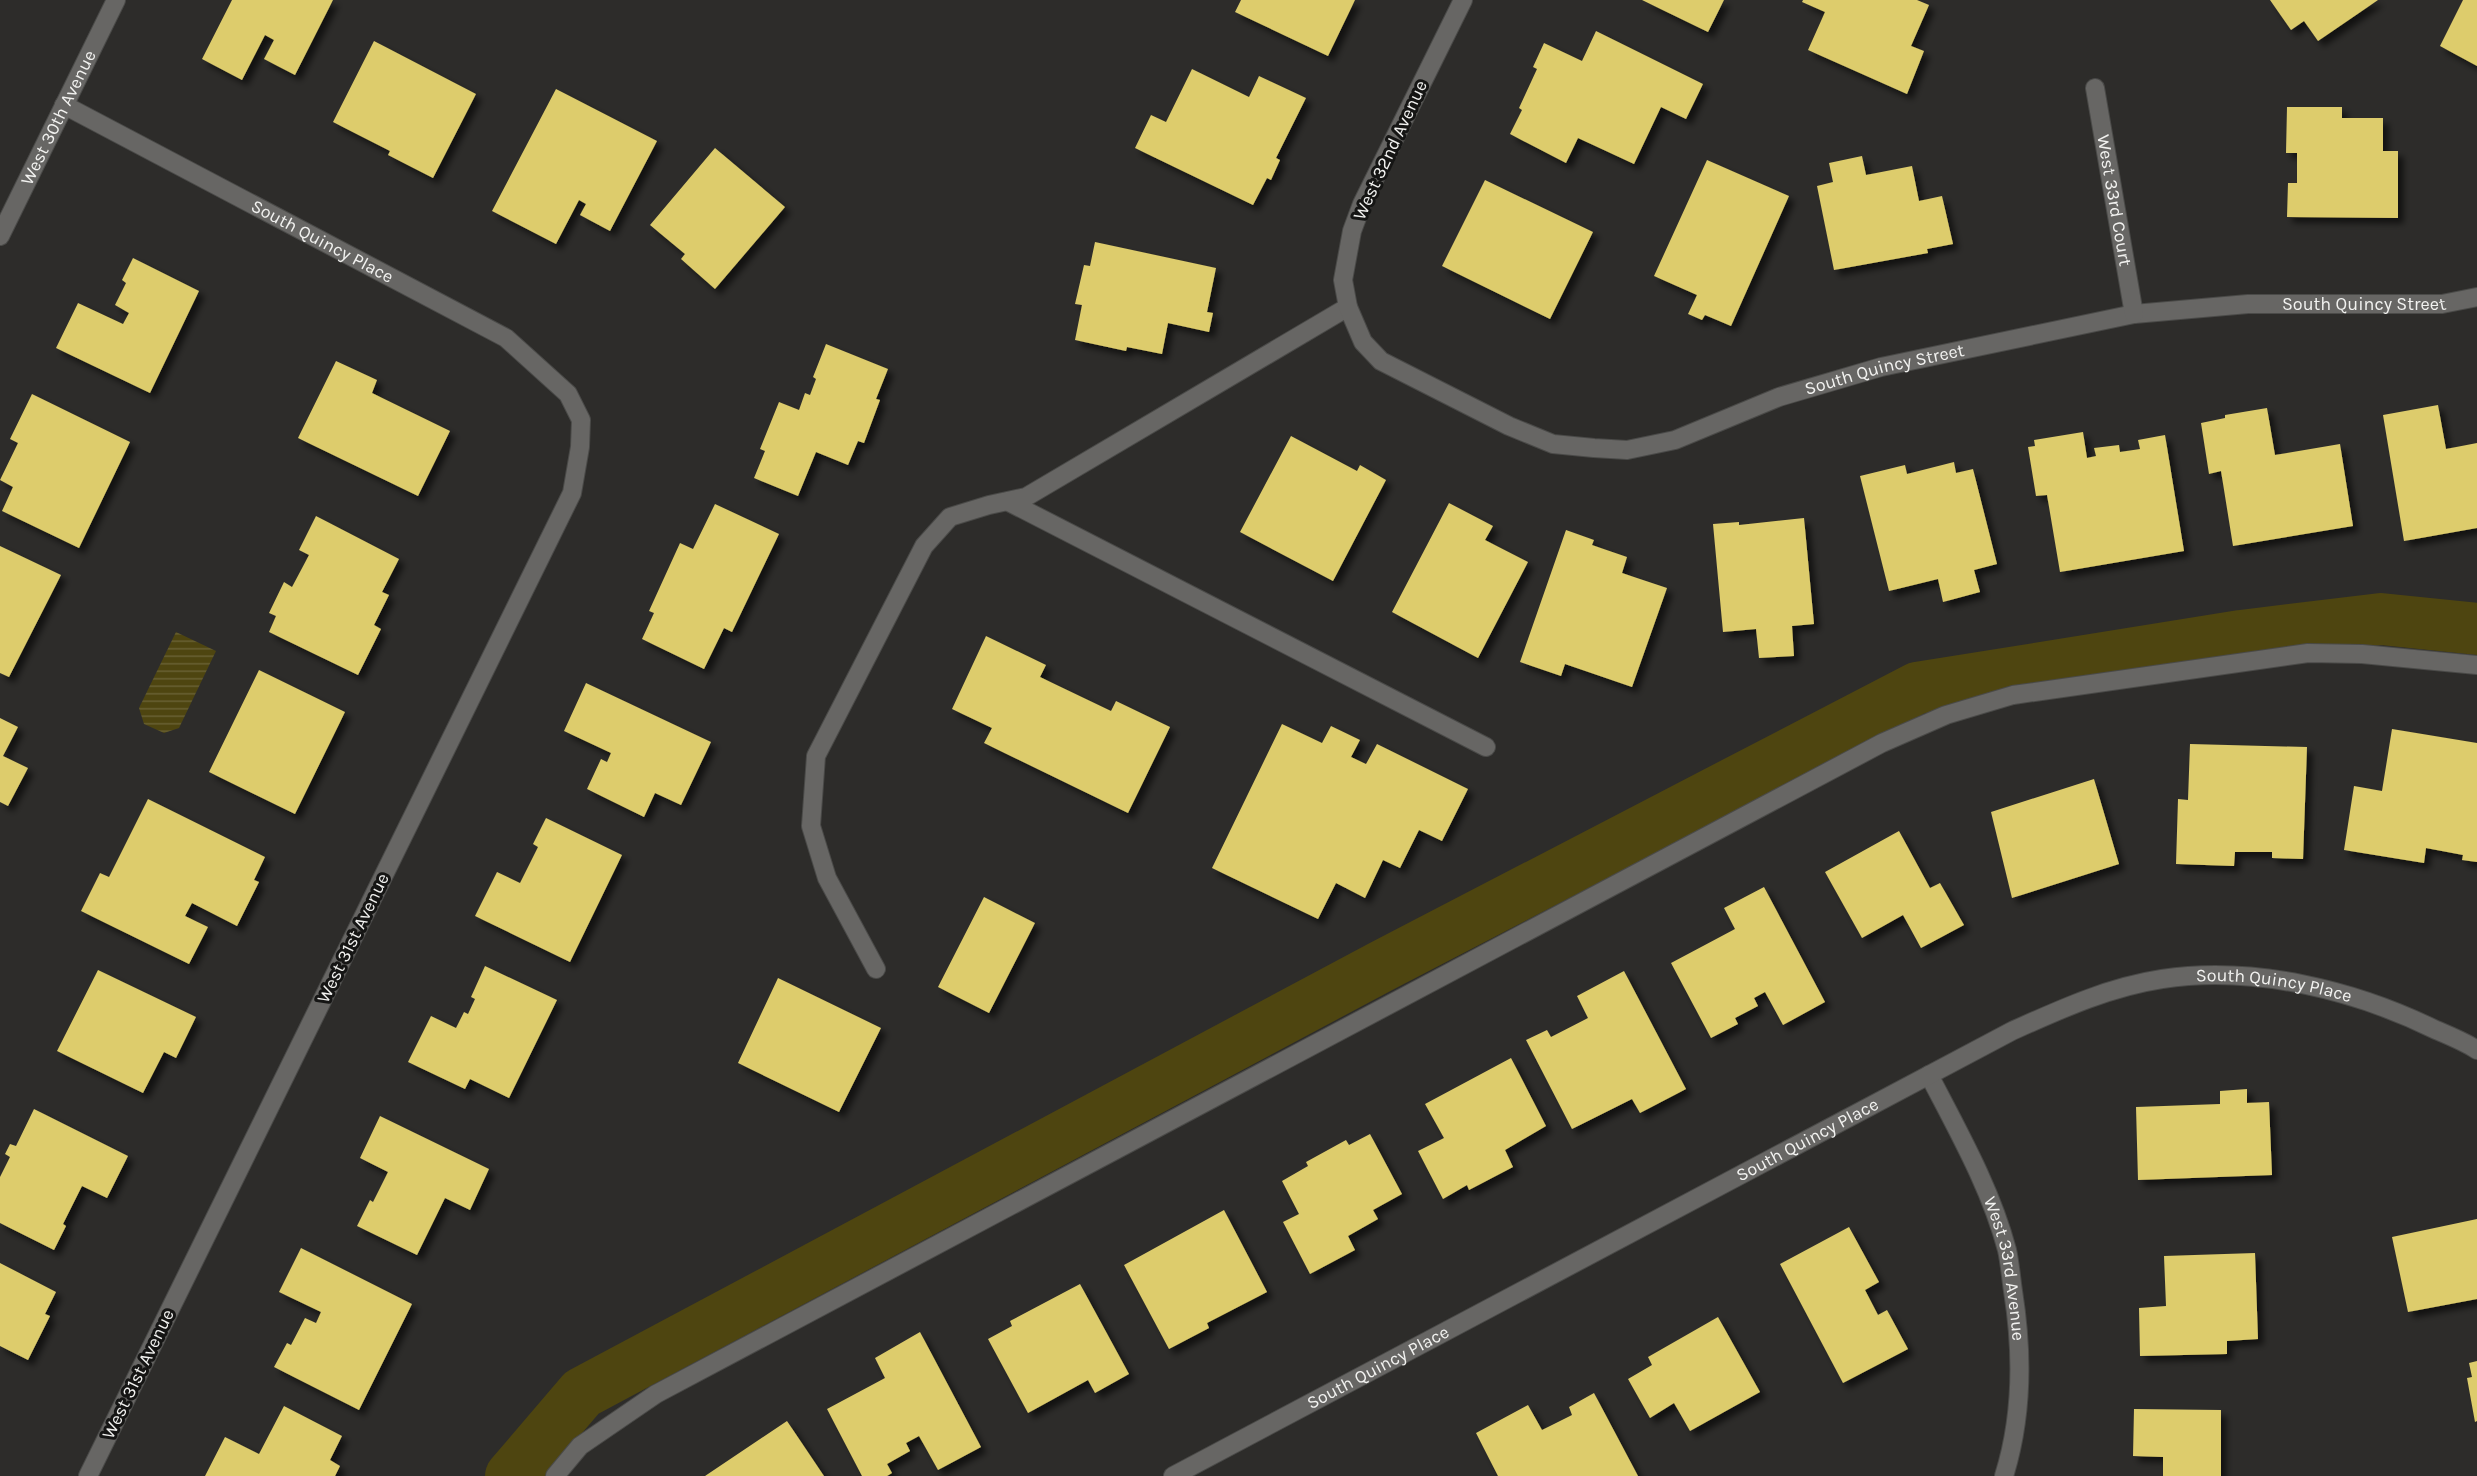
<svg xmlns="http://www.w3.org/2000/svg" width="2477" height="1476" font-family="Karla,sans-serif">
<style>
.water{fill:url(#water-rules)}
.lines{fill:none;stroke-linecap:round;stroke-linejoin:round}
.canal{stroke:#4e4510;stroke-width:52}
.building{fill:#ddcc6c;filter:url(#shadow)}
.lane-casing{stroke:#4a4a48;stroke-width:20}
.street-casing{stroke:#4a4a48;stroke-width:20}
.lane{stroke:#676664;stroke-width:18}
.street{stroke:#676664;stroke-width:18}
.labels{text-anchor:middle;stroke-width:6;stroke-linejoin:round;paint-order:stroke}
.street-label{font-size:18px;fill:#f2f2f0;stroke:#151514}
</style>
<defs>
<pattern id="water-rules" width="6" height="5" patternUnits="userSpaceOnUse" patternTransform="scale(1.5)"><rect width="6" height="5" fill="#4e4510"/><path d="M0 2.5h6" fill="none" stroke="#686033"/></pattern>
<filter id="shadow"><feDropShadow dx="5.5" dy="5.5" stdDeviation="3" flood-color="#0009"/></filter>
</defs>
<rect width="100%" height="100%" fill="#2d2c2a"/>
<!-- water -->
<path class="water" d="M 176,632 L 216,651 L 179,728 L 164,733 L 144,724 L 139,708 Z"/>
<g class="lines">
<!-- canal -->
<path class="canal" d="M 511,1476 L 582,1393 L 1382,966 L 1917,688 L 2241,636 L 2381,619 L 2477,629"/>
</g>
<!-- building -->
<path class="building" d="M 232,0 L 333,0 L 295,75 L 264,59 L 274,40 L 265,35 L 242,80 L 202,59 Z
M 1241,0 L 1355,0 L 1328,56 L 1235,12 Z
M 1642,0 L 1724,0 L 1708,32 Z
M 1803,0 L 1917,0 L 1929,5 L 1911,46 L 1924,51 L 1907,94 L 1808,50 L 1825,12 L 1802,2 Z
M 2270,0 L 2378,0 L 2318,41 L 2304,21 L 2291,30 Z
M 2463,0 L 2477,0 L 2477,66 L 2440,46 Z
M 1596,31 L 1703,84 L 1686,119 L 1661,107 L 1634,164 L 1578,138 L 1566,163 L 1510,134 L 1522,110 L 1519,108 L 1537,69 L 1533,67 L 1544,43 L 1582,61 Z
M 374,41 L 476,94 L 433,178 L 388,155 L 390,151 L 333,122 Z
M 1192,69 L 1249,97 L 1259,76 L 1306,98 L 1276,158 L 1280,160 L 1271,180 L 1267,178 L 1253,205 L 1135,148 L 1151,115 L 1166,122 Z
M 556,89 L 657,141 L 610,231 L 580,215 L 586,204 L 579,200 L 556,244 L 492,211 Z
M 2287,107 L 2342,107 L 2342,118 L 2383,118 L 2383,151 L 2398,151 L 2398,218 L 2287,217 L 2288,183 L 2297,183 L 2297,153 L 2286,153 Z
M 715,148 L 785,207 L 715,289 L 681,259 L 685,254 L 650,225 Z
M 1862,156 L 1866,175 L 1912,166 L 1919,201 L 1942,196 L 1953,244 L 1927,249 L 1928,253 L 1834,270 L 1817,186 L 1833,182 L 1829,163 Z
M 1707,160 L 1789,196 L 1731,326 L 1705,315 L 1702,320 L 1688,314 L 1697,295 L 1654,276 Z
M 1485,180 L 1593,232 L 1550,319 L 1442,266 Z
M 1095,242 L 1216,268 L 1207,312 L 1213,313 L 1209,332 L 1168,323 L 1162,354 L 1127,347 L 1126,351 L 1075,340 L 1082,305 L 1075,304 L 1084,265 L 1090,266 Z
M 133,258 L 199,291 L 150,393 L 56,348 L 78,303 L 123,324 L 129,313 L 115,305 L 126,283 L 122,280 Z
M 826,344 L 888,369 L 876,399 L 880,400 L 864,443 L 858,441 L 848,465 L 816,452 L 798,496 L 754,478 L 765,451 L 760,449 L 779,402 L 799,410 L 805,393 L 810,395 L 816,379 L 813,377 Z
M 336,361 L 377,380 L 372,393 L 450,431 L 418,496 L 298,438 Z
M 32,394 L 130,442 L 79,548 L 2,511 L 13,487 L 0,480 L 18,443 L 10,439 Z
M 2438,405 L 2446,449 L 2477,443 L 2477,528 L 2404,541 L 2383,415 Z
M 2267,408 L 2275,455 L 2340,444 L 2353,526 L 2233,546 L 2221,471 L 2209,474 L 2201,423 L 2225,418 L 2225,415 Z
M 2083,432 L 2087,458 L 2096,456 L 2094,448 L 2119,445 L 2120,452 L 2140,449 L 2138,440 L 2165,435 L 2184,551 L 2060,572 L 2047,495 L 2036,496 L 2028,447 L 2035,446 L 2034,440 Z
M 1291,436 L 1357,471 L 1360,465 L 1386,480 L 1333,581 L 1240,532 Z
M 1954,462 L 1956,473 L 1973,469 L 1997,564 L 1974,570 L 1980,592 L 1943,602 L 1938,579 L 1889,591 L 1860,476 L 1905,465 L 1907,474 Z
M 1449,503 L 1493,526 L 1485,540 L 1528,562 L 1478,658 L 1392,612 Z
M 715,504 L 779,534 L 732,632 L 724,628 L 704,669 L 642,639 L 654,613 L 649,611 L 680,543 L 693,549 Z
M 316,516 L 399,559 L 382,592 L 389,595 L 374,625 L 381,629 L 358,675 L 269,632 L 276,616 L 269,613 L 284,582 L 292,587 L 309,555 L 299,550 Z
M 1804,518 L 1814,624 L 1792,626 L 1794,656 L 1759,658 L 1756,629 L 1723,632 L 1713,524 L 1739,522 L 1739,525 Z
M 1566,530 L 1594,540 L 1592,545 L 1627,557 L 1622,573 L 1667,588 L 1632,687 L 1565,664 L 1561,676 L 1520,662 Z
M 0,546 L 61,575 L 9,677 L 0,673 Z
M 986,636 L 1046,665 L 1040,677 L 1111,711 L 1116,701 L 1170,727 L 1128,813 L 984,743 L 992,728 L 952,709 Z
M 259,670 L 345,712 L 295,814 L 209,772 Z
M 586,683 L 711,742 L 681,805 L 655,793 L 644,817 L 587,789 L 601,759 L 607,762 L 611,753 L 564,731 Z
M 0,718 L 18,727 L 3,756 L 28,768 L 8,806 L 0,802 Z
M 1282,724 L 1322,743 L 1331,726 L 1360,740 L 1351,757 L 1366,764 L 1377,744 L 1468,789 L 1442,841 L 1419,830 L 1400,868 L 1383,860 L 1365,898 L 1336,883 L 1318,919 L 1212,868 Z
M 2392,729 L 2477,743 L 2477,862 L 2462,860 L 2463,855 L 2426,848 L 2424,863 L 2344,850 L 2354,786 L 2382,791 Z
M 2190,744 L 2307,747 L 2303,859 L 2272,858 L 2272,852 L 2235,852 L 2234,866 L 2176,864 L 2178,799 L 2188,800 Z
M 2094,779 L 2119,864 L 2012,898 L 1991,812 Z
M 148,799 L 265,857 L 254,880 L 259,882 L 237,926 L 192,903 L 185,916 L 208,927 L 189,964 L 81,911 L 100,873 L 109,877 Z
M 546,818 L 622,855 L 570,962 L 475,916 L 497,872 L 520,883 L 538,847 L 533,844 Z
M 1899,831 L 1930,888 L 1940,883 L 1964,925 L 1921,948 L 1903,915 L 1862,938 L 1825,872 Z
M 1764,887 L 1825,1002 L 1783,1025 L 1765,992 L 1754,998 L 1758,1006 L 1735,1018 L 1738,1024 L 1711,1038 L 1671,963 L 1735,929 L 1724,908 Z
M 984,897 L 1035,923 L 989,1013 L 938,987 Z
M 485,966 L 557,1000 L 509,1098 L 470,1079 L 465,1089 L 408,1062 L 431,1016 L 456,1028 L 464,1012 L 468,1014 L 475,999 L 471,997 Z
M 98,970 L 196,1017 L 176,1058 L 164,1052 L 143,1093 L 57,1051 Z
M 1624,971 L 1686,1089 L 1640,1113 L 1632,1099 L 1572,1129 L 1526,1040 L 1547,1030 L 1551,1037 L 1588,1018 L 1577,996 Z
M 778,978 L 881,1028 L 839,1112 L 738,1063 Z
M 1511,1058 L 1546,1126 L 1505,1150 L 1513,1167 L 1469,1190 L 1467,1185 L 1443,1199 L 1418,1151 L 1444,1138 L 1425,1104 Z
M 2247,1089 L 2247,1103 L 2269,1102 L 2272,1175 L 2138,1180 L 2136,1107 L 2220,1104 L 2220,1091 Z
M 34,1109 L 128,1156 L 107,1198 L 82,1186 L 63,1224 L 66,1226 L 54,1250 L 0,1223 L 0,1177 L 10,1157 L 5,1154 L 10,1144 L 16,1146 Z
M 380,1116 L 489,1169 L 470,1210 L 445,1198 L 417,1255 L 357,1226 L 370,1200 L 373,1202 L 388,1172 L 360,1158 Z
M 1370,1134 L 1402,1194 L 1373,1210 L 1378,1219 L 1348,1236 L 1355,1250 L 1310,1274 L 1283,1222 L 1299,1214 L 1282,1181 L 1308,1166 L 1306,1162 L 1346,1140 L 1349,1145 Z
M 1224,1210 L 1267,1292 L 1207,1323 L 1209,1328 L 1169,1349 L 1124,1265 Z
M 2477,1219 L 2477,1299 L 2408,1312 L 2392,1237 Z
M 1849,1227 L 1879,1282 L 1865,1290 L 1878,1315 L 1887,1310 L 1908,1349 L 1843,1383 L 1780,1264 Z
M 301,1248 L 412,1304 L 359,1410 L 274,1367 L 287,1343 L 291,1345 L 305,1318 L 316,1323 L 321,1312 L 279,1292 Z
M 2255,1253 L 2258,1339 L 2227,1341 L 2227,1354 L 2140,1356 L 2139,1308 L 2166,1306 L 2164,1256 Z
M 0,1263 L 56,1292 L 45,1314 L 50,1316 L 28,1360 L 0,1346 Z
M 1080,1284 L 1129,1374 L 1095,1393 L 1088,1380 L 1028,1413 L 988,1339 L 1012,1326 L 1010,1321 Z
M 1718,1317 L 1760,1392 L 1690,1431 L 1674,1403 L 1650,1418 L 1628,1379 L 1652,1365 L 1648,1357 Z
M 920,1332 L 981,1447 L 938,1470 L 919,1436 L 906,1443 L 910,1451 L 887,1464 L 892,1473 L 887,1476 L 862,1476 L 827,1409 L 885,1378 L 875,1358 Z
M 2477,1361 L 2477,1421 L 2475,1422 L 2467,1378 L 2472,1377 L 2469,1363 Z
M 1594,1393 L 1638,1476 L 1498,1476 L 1476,1433 L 1528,1405 L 1542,1430 L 1572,1415 L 1569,1407 Z
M 284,1406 L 342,1436 L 330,1460 L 340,1466 L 335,1476 L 205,1476 L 225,1437 L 259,1454 Z
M 2134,1409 L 2221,1410 L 2221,1476 L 2163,1476 L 2163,1457 L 2133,1456 Z
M 787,1421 L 824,1476 L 705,1476 Z"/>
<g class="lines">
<defs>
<path id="lane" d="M 1007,501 L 1486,747
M 876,969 L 827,878 L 811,826 L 816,756 L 924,546 L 950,517 L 989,505 L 1026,497 L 1348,307
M 555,1476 L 580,1446 L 656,1394 L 1882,743 L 1946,715 L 2013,695 L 2308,653 L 2362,654 L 2477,665"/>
<g id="street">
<path id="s1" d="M 1463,0 L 1362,204 L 1352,231 L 1343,280 L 1348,307 L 1363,342 L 1381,361 L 1509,426 L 1553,444 L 1594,448 L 1627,450 L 1675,440 L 1779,397 L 1881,367 L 2134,314 L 2248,304 L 2442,304 L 2477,297"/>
<path id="s2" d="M 2095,88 L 2134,314"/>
<path id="s3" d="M 64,105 L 506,338 L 568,394 L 581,420 L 580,447 L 572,493 L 88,1476"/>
<path id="s4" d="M 0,236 L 116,0"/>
<path id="s5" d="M 1929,1075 C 1958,1131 1991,1189 2007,1250 C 2010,1263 2011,1278 2013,1291 C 2023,1354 2023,1415 2004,1476"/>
<path id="s6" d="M 1173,1476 L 2012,1031 C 2061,1009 2109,987 2162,979 C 2253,965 2355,990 2436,1030 C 2450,1036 2465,1042 2477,1050"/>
</g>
</defs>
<!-- lane casing -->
<use href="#lane" class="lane-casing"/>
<!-- street casing -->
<use href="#street" class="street-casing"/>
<!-- lane -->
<use href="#lane" class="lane"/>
<!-- street -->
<use href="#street" class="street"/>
</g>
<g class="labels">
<!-- street labels -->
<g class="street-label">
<text dy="6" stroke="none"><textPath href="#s4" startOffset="132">West 30th Avenue</textPath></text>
<text transform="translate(1390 150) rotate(-65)" y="6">West 32nd Avenue</text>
<text dy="6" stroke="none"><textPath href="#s2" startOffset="114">West 33rd Court</textPath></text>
<text dy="6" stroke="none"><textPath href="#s3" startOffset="292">South Quincy Place</textPath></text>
<text dy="6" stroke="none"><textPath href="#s1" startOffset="1420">South Quincy Street</textPath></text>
<text dy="6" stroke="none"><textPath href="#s1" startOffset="934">South Quincy Street</textPath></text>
<text transform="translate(353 938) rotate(-64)" y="6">West 31st Avenue</text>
<text dy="6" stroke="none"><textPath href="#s6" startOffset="1222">South Quincy Place</textPath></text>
<text dy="6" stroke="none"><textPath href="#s6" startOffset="718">South Quincy Place</textPath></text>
<text dy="6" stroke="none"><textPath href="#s5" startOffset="210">West 33rd Avenue</textPath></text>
<text dy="6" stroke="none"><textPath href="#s6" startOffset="232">South Quincy Place</textPath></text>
<text transform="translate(138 1374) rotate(-64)" y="6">West 31st Avenue</text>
</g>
</g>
</svg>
